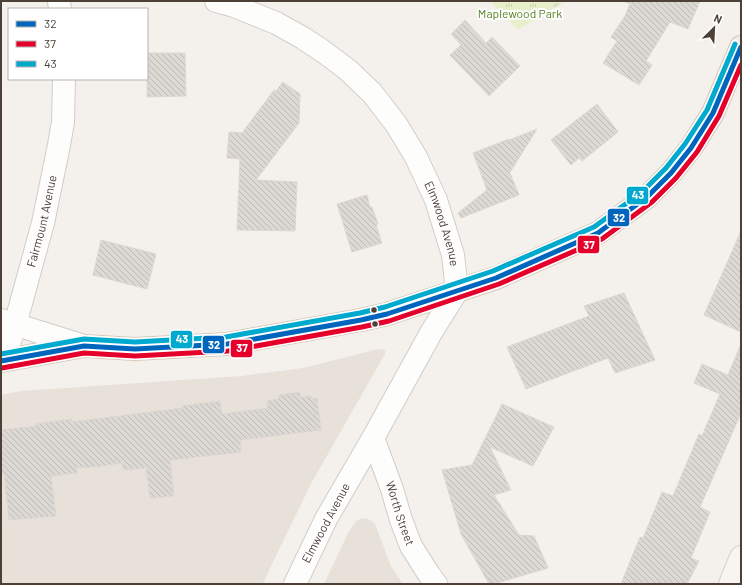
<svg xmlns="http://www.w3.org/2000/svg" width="742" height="585" font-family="Barlow,sans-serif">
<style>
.residential{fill:#e8e1da}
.park{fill:url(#park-tufts)}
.building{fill:url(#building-back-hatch);stroke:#ddd7d3}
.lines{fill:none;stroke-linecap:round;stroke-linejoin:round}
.street-casing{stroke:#d1cdc9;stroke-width:24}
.secondary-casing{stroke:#d5cec5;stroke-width:24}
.primary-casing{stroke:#d8c9b9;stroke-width:24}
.street{stroke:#fdfdfc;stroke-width:22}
.secondary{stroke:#f7f4f1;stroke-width:22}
.primary{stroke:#f2ece5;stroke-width:22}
.bus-1-casing{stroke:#fff;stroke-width:8}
.bus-2-casing{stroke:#fff;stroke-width:8}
.bus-3-casing{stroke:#fff;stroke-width:8}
.bus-1{stroke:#0065bd;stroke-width:5}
.bus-2{stroke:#e4002b;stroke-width:5}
.bus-3{stroke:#00a9ce;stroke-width:5}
.bus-dot{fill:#4c4037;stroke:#fff;stroke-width:1.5}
.labels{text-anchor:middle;stroke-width:4;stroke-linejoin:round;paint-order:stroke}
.park-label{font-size:12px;fill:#578021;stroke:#fff}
.street-label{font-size:12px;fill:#4c4037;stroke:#fff}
.line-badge{stroke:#fff;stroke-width:1.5}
.badge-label{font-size:11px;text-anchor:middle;font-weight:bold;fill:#fff}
</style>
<defs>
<pattern id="park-tufts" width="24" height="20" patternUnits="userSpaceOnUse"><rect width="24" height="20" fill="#e8f0cb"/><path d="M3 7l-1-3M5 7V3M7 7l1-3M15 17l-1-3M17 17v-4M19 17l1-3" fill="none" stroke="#c9cfaf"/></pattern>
<pattern id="building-back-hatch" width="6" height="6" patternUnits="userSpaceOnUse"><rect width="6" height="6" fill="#dcd8d3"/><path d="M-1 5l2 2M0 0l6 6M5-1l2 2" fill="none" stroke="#bebab6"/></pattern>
</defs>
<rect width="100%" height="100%" fill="#f4f1ed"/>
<!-- residential -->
<path class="residential" d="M 378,349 L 385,350 L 385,354 L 312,482 L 272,564 L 263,584 L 1,584 L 1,395 L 21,391 L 241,376 L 303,368 Z
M 366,518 L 370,520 L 375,524 L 391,566 L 403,584 L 324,584 L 348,533 L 356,521 L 360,519 Z"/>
<!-- park -->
<path class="park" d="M 490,1 L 566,1 L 518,30 Z"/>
<!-- building -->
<path class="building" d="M 623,1 L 700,1 L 688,29 L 670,22 L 646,61 L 652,65 L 639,85 L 603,63 L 617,41 L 611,37 L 625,16 L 630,4 Z
M 465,20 L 486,43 L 492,37 L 520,66 L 489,96 L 450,55 L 461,45 L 451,34 Z
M 147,53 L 185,53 L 186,96 L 147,97 Z
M 283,82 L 300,94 L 299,123 L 256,180 L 297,182 L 295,231 L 237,230 L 240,159 L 227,158 L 229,132 L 242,133 L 274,90 L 276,91 Z
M 597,104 L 618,132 L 582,161 L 579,158 L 571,165 L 551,140 Z
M 537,129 L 509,174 L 510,173 L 519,195 L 461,218 L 458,213 L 487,190 L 473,153 L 509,139 L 509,140 Z
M 367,195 L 370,207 L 372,207 L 378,224 L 376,225 L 382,243 L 352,252 L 337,204 Z
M 741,231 L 741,332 L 704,315 Z
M 101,240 L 156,254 L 147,289 L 93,275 Z
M 624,293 L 655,360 L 615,373 L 608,358 L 526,389 L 507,347 L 589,316 L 584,306 Z
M 741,344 L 741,413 L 700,507 L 710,512 L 691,558 L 699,561 L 687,584 L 621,584 L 640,537 L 643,538 L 662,492 L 673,496 L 699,434 L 702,436 L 720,394 L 694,383 L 702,364 L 728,375 Z
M 300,392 L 300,397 L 311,396 L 312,399 L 317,398 L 321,430 L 240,440 L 241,452 L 170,460 L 174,496 L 150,498 L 146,468 L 123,470 L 122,463 L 86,468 L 77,467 L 77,473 L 51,476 L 56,516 L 9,520 L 4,474 L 1,475 L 1,430 L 36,426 L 36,424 L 72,419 L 72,422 L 183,408 L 182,406 L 220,401 L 222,414 L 268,408 L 267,401 L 279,399 L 279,395 Z
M 502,404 L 554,427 L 533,466 L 490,447 L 511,490 L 494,495 L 519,535 L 534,536 L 548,568 L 494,584 L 489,584 L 461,534 L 442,470 L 472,465 Z"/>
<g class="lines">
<defs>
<g id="street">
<path d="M 59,1 L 60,9"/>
<path id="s1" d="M 216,1 L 234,6 L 276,23 L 303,38 L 324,52 L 348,70 L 372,93 L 396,124 L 416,157 L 436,200 L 453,255 L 457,291 L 432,331 L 373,438 L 326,519 L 295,584"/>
<path d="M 1,320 L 84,346"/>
<path id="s2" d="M 4,360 L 15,325 L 43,223 L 59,145 L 63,122 L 64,79"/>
<path id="s3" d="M 373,438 L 392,489 L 401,520 L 411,546 L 428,573 L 436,584"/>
</g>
<path id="secondary" d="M 730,584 L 741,557"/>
<path id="primary" d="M 1,361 L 84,346 L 135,349 L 227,344 L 361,320 L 387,314 L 496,278 L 598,233 L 647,197 L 671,173 L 691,148 L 713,113 L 741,47"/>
</defs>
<!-- street casing -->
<use href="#street" class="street-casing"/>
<!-- secondary casing -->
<use href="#secondary" class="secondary-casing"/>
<!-- primary casing -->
<use href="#primary" class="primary-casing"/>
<!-- street -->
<use href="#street" class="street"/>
<!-- secondary -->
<use href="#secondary" class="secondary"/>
<!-- primary -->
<use href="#primary" class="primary"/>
<defs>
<path id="bus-1" d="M 1,361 L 84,346 L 135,349 L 227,344 L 361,320 L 387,314 L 496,278 L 598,233 L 647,197 L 671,173 L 691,148 L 713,113 L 741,47"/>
<path id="bus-2" d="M 2,368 L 84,353 L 135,356 L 228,351 L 362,327 L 389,321 L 499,284 L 602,239 L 652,202 L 676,178 L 697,152 L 719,116 L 741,65"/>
<path id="bus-3" d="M 1,354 L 84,339 L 135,342 L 226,337 L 360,313 L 385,307 L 493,271 L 594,227 L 642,192 L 666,168 L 685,144 L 707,110 L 735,44"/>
</defs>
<!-- bus-1 casing -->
<use href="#bus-1" class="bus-1-casing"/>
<!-- bus-2 casing -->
<use href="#bus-2" class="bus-2-casing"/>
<!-- bus-3 casing -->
<use href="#bus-3" class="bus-3-casing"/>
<!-- bus-1 -->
<use href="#bus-1" class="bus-1"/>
<!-- bus-2 -->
<use href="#bus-2" class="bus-2"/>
<!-- bus-3 -->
<use href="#bus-3" class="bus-3"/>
</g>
<!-- markers -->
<g class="bus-dot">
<circle cx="374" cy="310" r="3.5"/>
<circle cx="375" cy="324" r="3.5"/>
</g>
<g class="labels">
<!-- park labels -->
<g class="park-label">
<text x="520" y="18">Maplewood Park</text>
</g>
<!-- street labels -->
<g class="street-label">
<text dy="4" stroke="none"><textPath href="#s2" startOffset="144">Fairmount Avenue</textPath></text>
<text dy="4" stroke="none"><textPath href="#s1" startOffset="333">Elmwood Avenue</textPath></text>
<text dy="4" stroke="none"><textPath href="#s3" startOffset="80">Worth Street</textPath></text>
<text transform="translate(326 523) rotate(-62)" y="4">Elmwood Avenue</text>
</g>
</g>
<g class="line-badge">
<rect x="626" y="186" width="23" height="19" rx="4" fill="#00a9ce"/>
<rect x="607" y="208" width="23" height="19" rx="4" fill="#0065bd"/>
<rect x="577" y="235" width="23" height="19" rx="4" fill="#e4002b"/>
<rect x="170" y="330" width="23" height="19" rx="4" fill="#00a9ce"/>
<rect x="202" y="335" width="23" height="19" rx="4" fill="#0065bd"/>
<rect x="230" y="339" width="23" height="19" rx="4" fill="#e4002b"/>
</g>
<g class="badge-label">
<text x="638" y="199">43</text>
<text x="619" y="222">32</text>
<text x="589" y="249">37</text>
<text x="182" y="343">43</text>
<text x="214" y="349">32</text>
<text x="242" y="352">37</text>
</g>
<!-- border -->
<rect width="742" height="585" fill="none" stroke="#4c4037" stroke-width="4"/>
<!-- legend -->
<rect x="8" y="8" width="140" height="72" fill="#ffffff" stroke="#b7b3af"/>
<rect x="16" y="21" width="20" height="6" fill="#0065bd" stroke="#b7b3af"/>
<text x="44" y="28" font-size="12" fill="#4c4037">32</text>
<rect x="16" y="41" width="20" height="6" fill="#e4002b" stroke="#b7b3af"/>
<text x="44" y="48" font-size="12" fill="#4c4037">37</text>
<rect x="16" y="61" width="20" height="6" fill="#00a9ce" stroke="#b7b3af"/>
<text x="44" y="68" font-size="12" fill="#4c4037">43</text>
<!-- north arrow -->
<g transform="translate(714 28) rotate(24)" stroke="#ffffff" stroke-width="3" paint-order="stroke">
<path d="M0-3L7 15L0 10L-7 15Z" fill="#4c4037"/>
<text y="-6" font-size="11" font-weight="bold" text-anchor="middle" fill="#4c4037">N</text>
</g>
</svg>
